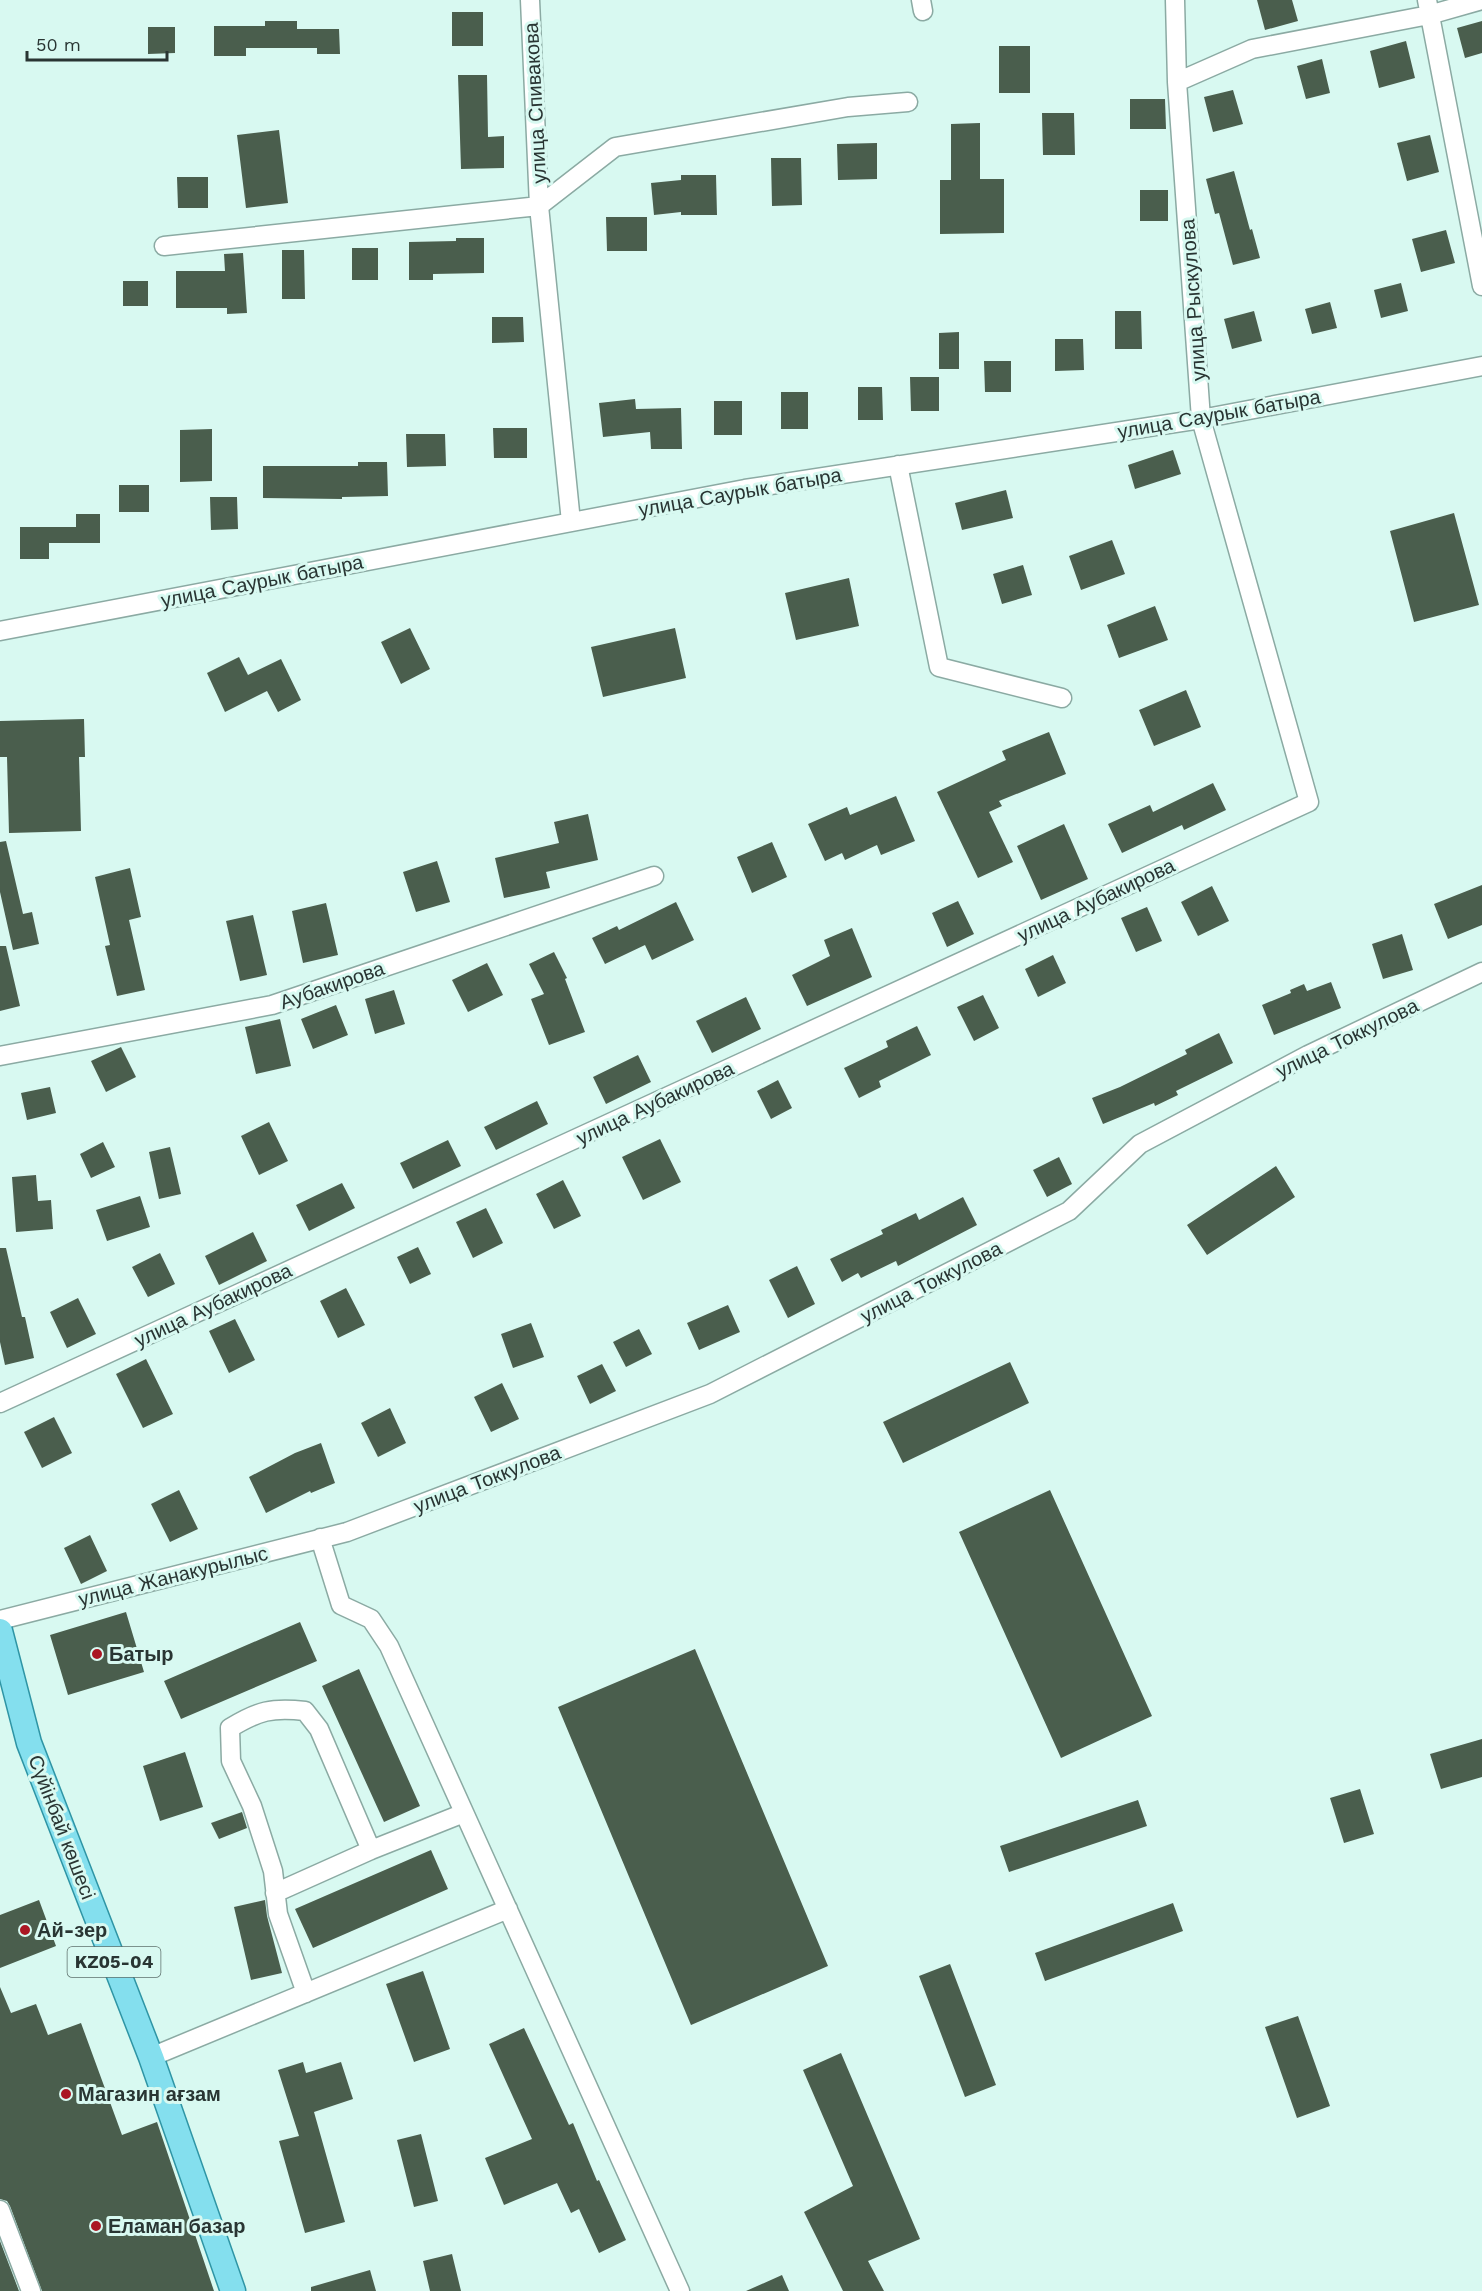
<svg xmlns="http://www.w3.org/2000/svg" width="1482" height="2291" font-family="'Work Sans',sans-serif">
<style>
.building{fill:#4a5e4d}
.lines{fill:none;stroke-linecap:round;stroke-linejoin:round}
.minor-casing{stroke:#8baaa3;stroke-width:21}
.major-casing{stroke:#2f95a5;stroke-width:27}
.minor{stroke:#fff;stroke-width:18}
.major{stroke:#84dfee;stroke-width:24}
.poi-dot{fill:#aa1623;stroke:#d8f9f1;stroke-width:2}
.labels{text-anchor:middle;stroke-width:6;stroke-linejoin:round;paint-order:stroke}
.shield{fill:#d8f9f1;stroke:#5e706c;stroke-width:1.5}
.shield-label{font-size:18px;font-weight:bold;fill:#293533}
.street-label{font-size:20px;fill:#293533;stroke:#d8f9f1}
.poi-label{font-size:20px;font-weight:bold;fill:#293533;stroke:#d8f9f1;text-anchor:start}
</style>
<rect width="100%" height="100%" fill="#d8f9f1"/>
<!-- building -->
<path class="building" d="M 1257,0 L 1292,0 L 1298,21 L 1265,30 Z
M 452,12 L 483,12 L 483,46 L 452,46 Z
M 265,21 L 297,21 L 297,29 L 339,29 L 340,54 L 317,54 L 317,48 L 246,48 L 246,56 L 214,56 L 214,26 L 265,26 Z
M 1482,21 L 1482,53 L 1465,58 L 1457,28 Z
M 148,27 L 175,27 L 175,53 L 148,54 Z
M 1406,41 L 1415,78 L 1379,88 L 1370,51 Z
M 999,46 L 1030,46 L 1030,93 L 999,93 Z
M 1322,59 L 1330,93 L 1306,99 L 1297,66 Z
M 458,75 L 487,75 L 488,137 L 504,136 L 504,168 L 461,169 Z
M 1233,90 L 1243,124 L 1213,132 L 1204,97 Z
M 1130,99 L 1165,99 L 1166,129 L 1130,129 Z
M 1042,113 L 1074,113 L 1075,155 L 1043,155 Z
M 980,123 L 980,179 L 1004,179 L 1004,233 L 940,234 L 940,180 L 951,180 L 951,124 Z
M 279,130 L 288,203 L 246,208 L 237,135 Z
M 1430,135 L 1439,172 L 1407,181 L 1397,143 Z
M 877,143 L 877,179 L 838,180 L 837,144 Z
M 771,158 L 801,158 L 802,205 L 772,206 Z
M 1234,171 L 1250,230 L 1252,229 L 1260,258 L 1233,265 L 1219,213 L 1215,214 L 1206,179 Z
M 681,175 L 716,175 L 717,215 L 681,215 L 681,212 L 654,215 L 651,183 L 681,180 Z
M 177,177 L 208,177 L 208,208 L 178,208 Z
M 1140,190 L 1168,190 L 1168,221 L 1140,221 Z
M 606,217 L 647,217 L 647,251 L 607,251 Z
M 1446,230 L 1455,263 L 1421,272 L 1412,239 Z
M 456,238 L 484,238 L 484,273 L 433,274 L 433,280 L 409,280 L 409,242 L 456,241 Z
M 352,248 L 378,248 L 378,280 L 352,280 Z
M 282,250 L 304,250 L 305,299 L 282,299 Z
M 243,253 L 247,313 L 227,314 L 227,308 L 176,308 L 176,271 L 225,271 L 224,254 Z
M 123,281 L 148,281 L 148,306 L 123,306 Z
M 1401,283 L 1408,311 L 1381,318 L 1374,290 Z
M 1330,302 L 1337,328 L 1312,334 L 1305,309 Z
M 1115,311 L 1141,311 L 1142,349 L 1115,349 Z
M 1254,311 L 1262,341 L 1232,349 L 1224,319 Z
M 492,317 L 523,317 L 524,342 L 492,343 Z
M 959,332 L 959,369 L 939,369 L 939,333 Z
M 1055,339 L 1083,339 L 1084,370 L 1055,371 Z
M 984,361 L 1011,361 L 1011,392 L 985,392 Z
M 910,377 L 939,377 L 939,411 L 911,411 Z
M 858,387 L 882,387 L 883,420 L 858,420 Z
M 781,392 L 808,392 L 808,429 L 781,429 Z
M 635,399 L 636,409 L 681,408 L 682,449 L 651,449 L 650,432 L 603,437 L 599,403 Z
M 714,401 L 742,401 L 742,435 L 714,435 Z
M 493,428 L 527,428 L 527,458 L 494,458 Z
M 212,429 L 212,481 L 180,482 L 180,430 Z
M 406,434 L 445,434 L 446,466 L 407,467 Z
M 1173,450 L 1181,474 L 1135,489 L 1128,465 Z
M 358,462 L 387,462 L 388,496 L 342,497 L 342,499 L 263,498 L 263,466 L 358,466 Z
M 119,485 L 149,485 L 149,512 L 119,512 Z
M 1006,490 L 1013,518 L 962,530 L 955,503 Z
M 210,497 L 237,497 L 238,529 L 211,530 Z
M 1454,513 L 1479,605 L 1414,622 L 1390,531 Z
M 76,514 L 100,514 L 100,543 L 49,543 L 49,559 L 20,559 L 20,527 L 76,527 Z
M 1112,540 L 1125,574 L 1081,590 L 1069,556 Z
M 1023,565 L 1032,595 L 1002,604 L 993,574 Z
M 849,578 L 859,626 L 796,640 L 785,593 Z
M 1155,606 L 1168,640 L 1119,658 L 1107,625 Z
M 410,628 L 430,669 L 401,684 L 381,642 Z
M 675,628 L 686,678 L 603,697 L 591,647 Z
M 239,657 L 248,675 L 281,659 L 301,700 L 278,712 L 267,691 L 225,712 L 207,673 Z
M 1186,690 L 1201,727 L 1154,746 L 1139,710 Z
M 84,719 L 85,757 L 79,757 L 81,831 L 9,833 L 7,757 L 0,757 L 0,721 Z
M 1049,732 L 1066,774 L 999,801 L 1002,806 L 989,812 L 1013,862 L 978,878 L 937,792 L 1006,760 L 1002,751 Z
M 1213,783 L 1226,810 L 1184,830 L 1182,825 L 1122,853 L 1108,824 L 1150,805 L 1153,812 Z
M 896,796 L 915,841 L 881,855 L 877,845 L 845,860 L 842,853 L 825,861 L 808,824 L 847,807 L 850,815 Z
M 588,814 L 598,860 L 546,872 L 550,888 L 504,898 L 495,858 L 559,843 L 554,822 Z
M 1064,824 L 1088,879 L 1041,900 L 1017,846 Z
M 6,841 L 23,914 L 32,912 L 39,944 L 13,950 L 0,892 L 0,842 Z
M 772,842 L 787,877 L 752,893 L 737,857 Z
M 437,861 L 450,902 L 416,912 L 403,872 Z
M 130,868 L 141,917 L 129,920 L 145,990 L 117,996 L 105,946 L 110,945 L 95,877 Z
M 1482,885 L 1482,925 L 1448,939 L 1434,904 Z
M 1212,886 L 1229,921 L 1198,936 L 1181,902 Z
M 958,901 L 974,934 L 947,947 L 932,913 Z
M 676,902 L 694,940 L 652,960 L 645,945 L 605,964 L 592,938 L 617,926 L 619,930 Z
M 326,903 L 338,955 L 303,963 L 292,911 Z
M 1147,907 L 1162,941 L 1136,952 L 1121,918 Z
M 253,915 L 267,975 L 240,981 L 226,921 Z
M 852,928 L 872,977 L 807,1006 L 792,975 L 830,956 L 824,940 Z
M 1402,934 L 1413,970 L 1383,979 L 1372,944 Z
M 0,946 L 6,946 L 20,1006 L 0,1011 Z
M 554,952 L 567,978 L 565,979 L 585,1032 L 549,1045 L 531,999 L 544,994 L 529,964 Z
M 1053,955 L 1066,983 L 1038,997 L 1025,969 Z
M 487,963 L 503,995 L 468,1012 L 452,980 Z
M 1331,982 L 1341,1008 L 1274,1035 L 1262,1005 L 1291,993 L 1290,990 L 1304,984 L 1307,991 Z
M 394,990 L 405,1024 L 375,1034 L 365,999 Z
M 983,995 L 999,1028 L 974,1041 L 957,1007 Z
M 746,997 L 761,1029 L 712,1053 L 696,1021 Z
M 336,1005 L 348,1035 L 313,1049 L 301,1019 Z
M 280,1019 L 291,1066 L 256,1074 L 245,1027 Z
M 917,1026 L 931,1055 L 879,1081 L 881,1087 L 859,1098 L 844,1068 L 888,1047 L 886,1041 Z
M 1219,1033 L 1233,1063 L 1176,1091 L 1178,1095 L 1155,1106 L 1154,1103 L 1103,1124 L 1092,1098 L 1120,1087 L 1187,1054 L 1185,1050 Z
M 121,1047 L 136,1077 L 106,1092 L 91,1061 Z
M 638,1055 L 651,1082 L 606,1104 L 593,1077 Z
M 778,1080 L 792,1108 L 771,1119 L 757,1091 Z
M 50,1087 L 56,1113 L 27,1120 L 21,1093 Z
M 537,1101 L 548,1124 L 496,1150 L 484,1127 Z
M 269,1122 L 288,1161 L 259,1175 L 241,1136 Z
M 660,1139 L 681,1182 L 643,1200 L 622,1157 Z
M 448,1140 L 461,1166 L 413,1189 L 400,1163 Z
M 103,1142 L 115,1167 L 91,1178 L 80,1154 Z
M 170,1147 L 181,1194 L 159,1199 L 149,1152 Z
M 1059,1157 L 1072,1184 L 1047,1197 L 1033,1170 Z
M 1276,1166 L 1295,1197 L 1207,1255 L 1187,1225 Z
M 36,1175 L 38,1201 L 51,1200 L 53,1229 L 16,1232 L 12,1177 Z
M 563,1180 L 581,1216 L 554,1229 L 536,1194 Z
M 342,1183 L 355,1208 L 309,1231 L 296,1205 Z
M 140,1196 L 150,1227 L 107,1241 L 96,1210 Z
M 963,1197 L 977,1225 L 898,1266 L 896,1261 L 861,1278 L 858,1273 L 842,1282 L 830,1259 L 883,1234 L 881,1230 L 916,1213 L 919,1220 Z
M 486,1208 L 503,1243 L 473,1258 L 456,1222 Z
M 253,1232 L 267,1261 L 219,1285 L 205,1256 Z
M 418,1247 L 431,1274 L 410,1284 L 397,1257 Z
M 0,1248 L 6,1248 L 22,1317 L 25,1317 L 34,1358 L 5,1365 L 0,1342 Z
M 160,1253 L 175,1284 L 148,1297 L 132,1267 Z
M 797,1266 L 815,1304 L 788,1318 L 769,1280 Z
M 346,1288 L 365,1325 L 338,1338 L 320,1301 Z
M 78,1298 L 96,1334 L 67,1348 L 50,1312 Z
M 728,1305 L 740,1332 L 699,1350 L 687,1323 Z
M 235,1319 L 255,1360 L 229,1373 L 209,1331 Z
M 531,1323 L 544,1357 L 513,1368 L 501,1334 Z
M 639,1329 L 652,1354 L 626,1367 L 613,1342 Z
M 146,1359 L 173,1414 L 143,1428 L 116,1374 Z
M 1010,1362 L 1029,1403 L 903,1463 L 883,1422 Z
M 602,1364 L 616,1391 L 590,1404 L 577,1376 Z
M 502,1383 L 519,1419 L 491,1432 L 474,1397 Z
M 390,1408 L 406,1443 L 378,1457 L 361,1423 Z
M 54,1417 L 72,1453 L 42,1468 L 24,1432 Z
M 321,1443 L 335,1483 L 311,1493 L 310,1491 L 266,1513 L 249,1477 L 295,1453 Z
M 179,1490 L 198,1529 L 170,1542 L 151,1504 Z
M 1050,1490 L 1152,1716 L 1061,1758 L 959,1532 Z
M 90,1535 L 107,1571 L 81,1584 L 64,1548 Z
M 126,1612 L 144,1672 L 68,1695 L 50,1635 Z
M 300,1622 L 317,1661 L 181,1719 L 164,1681 Z
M 695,1649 L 828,1966 L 691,2025 L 558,1707 Z
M 359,1669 L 420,1806 L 384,1822 L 322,1686 Z
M 1482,1739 L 1482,1777 L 1441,1789 L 1430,1754 Z
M 185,1752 L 203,1807 L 160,1821 L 143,1766 Z
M 1360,1789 L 1374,1834 L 1344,1843 L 1330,1798 Z
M 1138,1800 L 1147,1826 L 1009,1872 L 1000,1846 Z
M 242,1812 L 247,1828 L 219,1839 L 211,1823 Z
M 431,1850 L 448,1889 L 313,1948 L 295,1909 Z
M 39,1900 L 56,1946 L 0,1968 L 0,1915 Z
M 265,1900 L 267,1916 L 282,1973 L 251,1980 L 234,1907 Z
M 1173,1903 L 1183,1931 L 1045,1981 L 1035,1953 Z
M 950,1964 L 996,2085 L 965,2097 L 919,1976 Z
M 423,1971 L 450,2049 L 414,2062 L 386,1984 Z
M 0,1987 L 11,2013 L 36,2004 L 48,2035 L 81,2023 L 122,2135 L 157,2122 L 214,2291 L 42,2291 L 10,2206 L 7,2201 L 0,2199 Z
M 1298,2016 L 1330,2106 L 1297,2118 L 1265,2027 Z
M 524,2028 L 569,2125 L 573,2123 L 597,2181 L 599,2180 L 626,2240 L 599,2253 L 579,2209 L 571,2213 L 557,2183 L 504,2205 L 485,2158 L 532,2139 L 489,2044 Z
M 841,2053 L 920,2239 L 868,2261 L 884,2291 L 843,2291 L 804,2212 L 853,2186 L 803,2070 Z
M 303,2062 L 306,2073 L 341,2062 L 353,2099 L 314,2112 L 345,2222 L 305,2233 L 279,2141 L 299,2136 L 278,2070 Z
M 421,2134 L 438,2201 L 414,2207 L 397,2140 Z
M 0,2241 L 19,2291 L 0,2291 Z
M 452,2254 L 461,2291 L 430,2291 L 423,2261 Z
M 370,2270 L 376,2291 L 311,2291 L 311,2287 Z
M 782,2275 L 789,2291 L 746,2291 Z"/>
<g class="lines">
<defs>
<path id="minor" d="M 921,0 L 923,11
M 1427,0 L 1482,286
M 1177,82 L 1252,49 L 1429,15 L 1482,0
M 164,246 L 539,206 L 530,0
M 898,465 L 939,667 L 1062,698
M 571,522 L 539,206 L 615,147 L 848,107 L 908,102
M 0,631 L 745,489 L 1201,419 L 1482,366
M 0,1056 L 272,1005 L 654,876
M 0,1403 L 1309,802 L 1201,419 L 1177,82 L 1175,0
M 320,1538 L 341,1605 L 371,1619 L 389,1646 L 680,2291
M 0,1620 L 347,1532 L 710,1394 L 1069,1211 L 1140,1144 L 1308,1055 L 1482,972
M 275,1893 L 371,1850 L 464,1813
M 306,1993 L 278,1914 L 273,1871 L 252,1806 L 231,1761 L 230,1728 C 258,1711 272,1707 305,1711 L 319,1729 L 371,1850
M 151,2057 L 508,1909
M 0,2210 L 31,2291"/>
<path id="major" d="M 0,1631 L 29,1743 L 151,2057 L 233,2291"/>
</defs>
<!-- minor casing -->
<use href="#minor" class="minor-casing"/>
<!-- major casing -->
<use href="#major" class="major-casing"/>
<!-- minor -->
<use href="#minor" class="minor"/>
<!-- major -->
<use href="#major" class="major"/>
</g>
<!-- markers -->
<g class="poi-dot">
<circle cx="97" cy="1654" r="6"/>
<circle cx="25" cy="1930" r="6"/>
<circle cx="66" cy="2094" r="6"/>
<circle cx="96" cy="2226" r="6"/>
</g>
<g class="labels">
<!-- shield labels -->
<rect class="shield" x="67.5" y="1947" width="93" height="30" rx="4.5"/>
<g class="shield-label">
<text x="114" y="1968">KZ05-04</text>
</g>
<!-- street labels -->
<g class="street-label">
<text transform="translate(535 103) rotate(-93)" y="7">улица Спивакова</text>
<text transform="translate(1193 300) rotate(-94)" y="7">улица Рыскулова</text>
<text transform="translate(1219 414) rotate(-10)" y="7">улица Саурык батыра</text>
<text transform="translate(740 492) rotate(-10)" y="7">улица Саурык батыра</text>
<text transform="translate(262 581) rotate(-11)" y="7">улица Саурык батыра</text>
<text transform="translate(1096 900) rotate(-25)" y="7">улица Аубакирова</text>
<text transform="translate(332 985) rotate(-19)" y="7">Аубакирова</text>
<text transform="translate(1347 1038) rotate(-26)" y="7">улица Токкулова</text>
<text transform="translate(655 1103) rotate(-25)" y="7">улица Аубакирова</text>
<text transform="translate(931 1282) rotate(-27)" y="7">улица Токкулова</text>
<text transform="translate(213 1305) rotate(-25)" y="7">улица Аубакирова</text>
<text transform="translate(487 1479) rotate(-21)" y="7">улица Токкулова</text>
<text transform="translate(173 1576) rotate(-14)" y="7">улица Жанакурылыс</text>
<text transform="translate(62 1827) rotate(69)" y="7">Сүйінбай көшесі</text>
</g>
<!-- poi labels -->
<g class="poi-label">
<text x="109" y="1661">Батыр</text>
<text x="37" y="1937">Ай-зер</text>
<text x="78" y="2101">Магазин ағзам</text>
<text x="108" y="2233">Еламан базар</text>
</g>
</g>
<!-- scale -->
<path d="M27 51v9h140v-9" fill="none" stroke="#293533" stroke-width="3"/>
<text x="36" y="51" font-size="18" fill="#293533" stroke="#d8f9f1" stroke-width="4.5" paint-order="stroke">50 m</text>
</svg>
